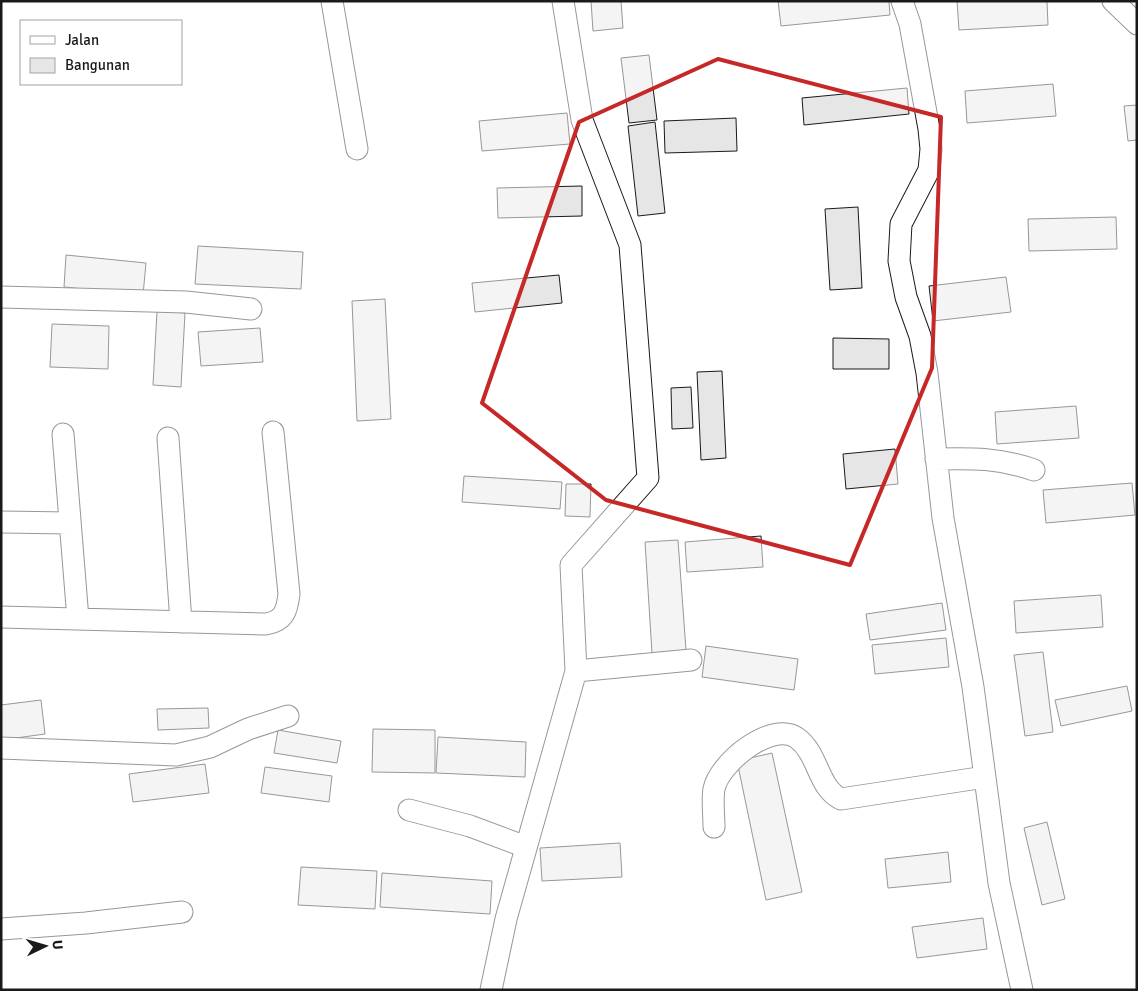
<svg xmlns="http://www.w3.org/2000/svg" width="1138" height="991" font-family="Signika,sans-serif">
<style>
.building{fill:#e6e6e6;stroke:#1a1a1a}
.lines{fill:none;stroke-linecap:round;stroke-linejoin:round}
.street-casing{stroke:#1a1a1a;stroke-width:23}
.street{stroke:#fff;stroke-width:21}
.marked{fill:none;stroke:#c62828;stroke-width:4;stroke-linejoin:round}
</style>
<rect width="100%" height="100%" fill="#fff"/>
<!-- building -->
<path class="building" d="M 591,1 L 621,1 L 623,28 L 593,31 Z
M 778,1 L 889,1 L 890,15 L 781,26 Z
M 957,1 L 1047,1 L 1048,25 L 959,30 Z
M 649,55 L 657,120 L 629,123 L 621,58 Z
M 1053,84 L 1056,116 L 967,123 L 965,91 Z
M 907,88 L 909,114 L 804,125 L 802,98 Z
M 1137,105 L 1137,140 L 1128,141 L 1124,106 Z
M 567,113 L 570,144 L 482,151 L 479,121 Z
M 736,118 L 737,151 L 665,153 L 664,121 Z
M 655,122 L 665,213 L 638,216 L 628,126 Z
M 582,186 L 582,216 L 498,218 L 497,188 Z
M 858,207 L 862,288 L 830,290 L 825,209 Z
M 1116,217 L 1117,249 L 1029,251 L 1028,219 Z
M 198,246 L 303,252 L 301,289 L 195,284 Z
M 66,255 L 146,263 L 143,295 L 64,287 Z
M 559,275 L 562,303 L 475,312 L 472,283 Z
M 1006,277 L 1011,312 L 933,321 L 929,286 Z
M 385,299 L 391,419 L 357,421 L 352,301 Z
M 157,311 L 185,313 L 181,387 L 153,385 Z
M 52,324 L 109,326 L 108,369 L 50,367 Z
M 260,328 L 263,362 L 201,366 L 198,332 Z
M 833,338 L 889,339 L 889,369 L 833,369 Z
M 722,371 L 726,458 L 701,460 L 697,372 Z
M 691,387 L 693,428 L 672,429 L 671,388 Z
M 1076,406 L 1079,438 L 997,444 L 995,412 Z
M 895,449 L 898,484 L 846,489 L 843,454 Z
M 464,476 L 562,482 L 560,509 L 462,502 Z
M 1132,483 L 1135,515 L 1046,523 L 1043,490 Z
M 566,484 L 591,484 L 590,517 L 565,516 Z
M 761,536 L 763,567 L 687,572 L 685,542 Z
M 678,540 L 686,650 L 652,653 L 645,542 Z
M 1101,595 L 1103,627 L 1016,633 L 1014,601 Z
M 942,603 L 946,630 L 870,640 L 866,614 Z
M 946,638 L 949,667 L 875,674 L 872,645 Z
M 706,646 L 798,659 L 794,690 L 702,677 Z
M 1043,652 L 1053,732 L 1025,736 L 1014,655 Z
M 1127,686 L 1132,711 L 1061,726 L 1055,700 Z
M 41,700 L 45,734 L 1,740 L 1,705 Z
M 208,708 L 209,728 L 158,730 L 157,709 Z
M 373,729 L 435,730 L 435,773 L 372,772 Z
M 278,730 L 341,741 L 337,763 L 274,753 Z
M 438,737 L 526,742 L 525,777 L 436,773 Z
M 772,753 L 802,892 L 766,900 L 737,761 Z
M 205,764 L 209,793 L 133,802 L 129,774 Z
M 265,767 L 332,776 L 329,802 L 261,793 Z
M 1047,822 L 1065,899 L 1042,905 L 1024,828 Z
M 620,843 L 622,877 L 542,881 L 540,848 Z
M 948,852 L 951,882 L 888,888 L 885,859 Z
M 301,867 L 377,871 L 375,909 L 298,905 Z
M 382,873 L 492,881 L 490,914 L 380,907 Z
M 983,918 L 987,949 L 917,958 L 912,927 Z"/>
<g class="lines">
<defs>
<path id="street" d="M 332,1 L 357,149
M 902,1 L 910,24 L 929,129 L 931,149 L 929,170 L 901,224 L 899,261 L 906,297 L 920,336 L 927,373 L 943,518 L 973,687 L 999,883 L 1022,990
M 1113,1 L 1137,24
M 1,297 L 186,302 L 251,309
M 63,434 L 78,619
M 168,438 L 181,622
M 936,459 C 973,458 1000,458 1034,470
M 1,522 L 70,523
M 1,617 L 266,624 C 284,621 287,611 289,594 L 273,432
M 576,671 L 691,660
M 1,748 L 176,755 L 210,747 L 248,729 L 288,716
M 409,810 L 470,826 L 526,847
M 714,827 C 714,815 712,800 714,789 C 719,763 772,720 797,738 C 819,754 817,787 841,799 L 985,777
M 1,929 L 86,923 L 182,912
M 491,990 L 506,919 L 576,671 L 571,565 L 648,478 L 630,245 L 582,120 L 563,1"/>
</defs>
<!-- street casing -->
<use href="#street" class="street-casing"/>
<!-- street -->
<use href="#street" class="street"/>
</g>
<!-- marked area -->
<path d="M0 0H1138V991H0ZM 718,59 L 941,117 L 932,368 L 850,565 L 606,500 L 482,403 L 579,122 Z" fill="#fff" fill-opacity=".55" fill-rule="evenodd"/>
<path class="marked" d="M 718,59 L 941,117 L 932,368 L 850,565 L 606,500 L 482,403 L 579,122 Z"/>
<!-- border -->
<rect width="1138" height="991" fill="none" stroke="#1a1a1a" stroke-width="5"/>
<!-- legend -->
<rect x="20" y="20" width="162" height="65" fill="#ffffff" stroke="#a3a3a3"/>
<rect x="30" y="36" width="25" height="8" fill="#ffffff" stroke="#a3a3a3"/>
<text x="65" y="45" font-size="15" fill="#1a1a1a">Jalan</text>
<rect x="30" y="58" width="25" height="15" fill="#e6e6e6" stroke="#a3a3a3"/>
<text x="65" y="70" font-size="15" fill="#1a1a1a">Bangunan</text>
<!-- north arrow -->
<g transform="translate(45 946) rotate(85)" stroke="#ffffff" stroke-width="4" paint-order="stroke">
<path d="M0-4L9 19L0 12L-9 19Z" fill="#1a1a1a"/>
<text y="-8" font-size="14" font-weight="bold" text-anchor="middle" fill="#1a1a1a">U</text>
</g>
</svg>
